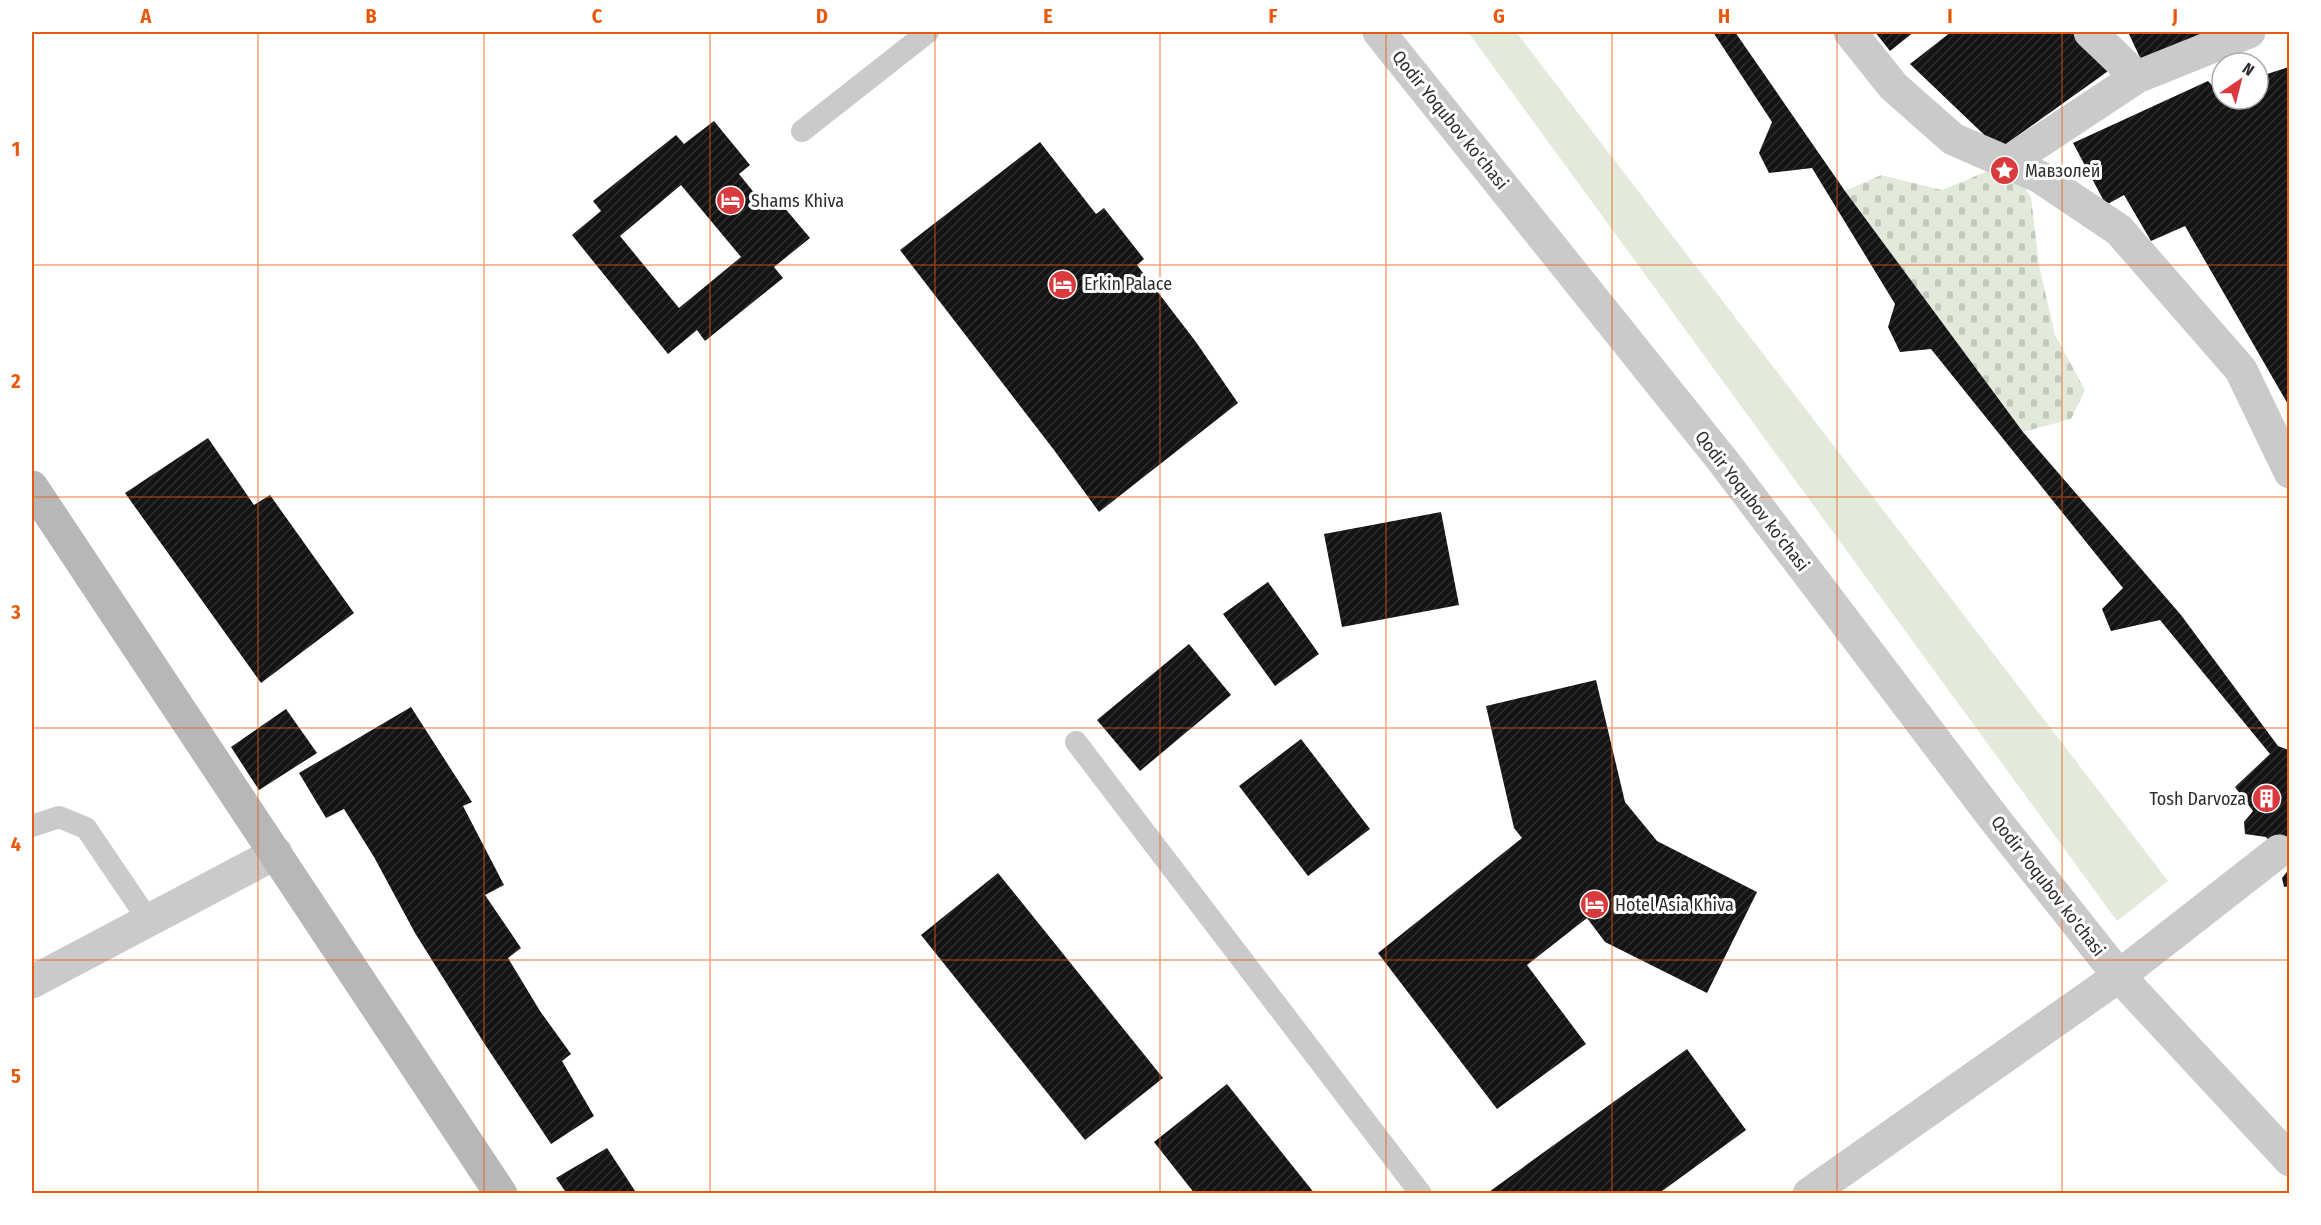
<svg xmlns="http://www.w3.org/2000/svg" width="2321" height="1225" font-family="'Fira Sans Condensed',sans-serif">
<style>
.green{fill:#e2eadc}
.cemetery{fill:url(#cemetery-stones)}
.building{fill:url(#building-hatch);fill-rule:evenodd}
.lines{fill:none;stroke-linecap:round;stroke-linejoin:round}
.lane{stroke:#cacaca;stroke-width:22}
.street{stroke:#cacaca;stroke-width:33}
.secondary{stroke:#b7b7b7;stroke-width:33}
.grid{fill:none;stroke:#e8590c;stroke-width:1.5;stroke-opacity:0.55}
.labels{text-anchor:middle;stroke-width:6;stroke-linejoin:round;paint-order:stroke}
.street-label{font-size:18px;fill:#2d2d2d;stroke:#fff}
.poi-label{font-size:18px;fill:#2d2d2d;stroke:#fff;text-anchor:start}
.neatline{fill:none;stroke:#e8590c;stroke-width:2}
.grid-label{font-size:20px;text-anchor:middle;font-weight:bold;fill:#e8590c}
</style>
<defs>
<pattern id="cemetery-stones" width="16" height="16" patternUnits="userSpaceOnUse" patternTransform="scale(1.5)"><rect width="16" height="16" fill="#e2eadc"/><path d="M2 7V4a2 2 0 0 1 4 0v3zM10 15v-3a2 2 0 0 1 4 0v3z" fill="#c2c9bd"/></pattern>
<pattern id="building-hatch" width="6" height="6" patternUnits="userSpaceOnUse" patternTransform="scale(1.5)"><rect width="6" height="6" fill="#141414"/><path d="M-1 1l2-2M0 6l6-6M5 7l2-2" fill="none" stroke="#2e2e2e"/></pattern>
</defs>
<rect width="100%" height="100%" fill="#fff"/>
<!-- green -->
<path class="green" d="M 1468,32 L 1516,32 L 2168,881 L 2117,921 Z"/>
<!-- cemetery -->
<path class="cemetery" d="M 2007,163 L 2031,197 L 2039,265 L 2055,335 L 2085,390 L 2071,419 L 2023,432 L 1845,191 L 1881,175 L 1942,190 Z"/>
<!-- building -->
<path class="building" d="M 1713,32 L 1735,32 L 1845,191 L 2023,432 L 2181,615 L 2278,746 L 2289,750 L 2289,865 L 2266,837 L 2245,834 L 2244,822 L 2253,811 L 2235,787 L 2270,754 L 2160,620 L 2111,631 L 2102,609 L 2123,588 L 1931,349 L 1900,352 L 1888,327 L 1895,304 L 1812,168 L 1769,173 L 1759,153 L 1772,122 Z
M 1875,32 L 1914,32 L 1890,51 Z
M 1951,32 L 2079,32 L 2111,69 L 1999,149 L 1910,64 Z
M 2128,32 L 2230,32 L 2144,66 Z
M 2289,67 L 2289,406 L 2185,226 L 2151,241 L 2124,195 L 2106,205 L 2073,143 L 2208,81 L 2218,91 L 2222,90 L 2222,99 L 2258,99 L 2258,77 Z
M 714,121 L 750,165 L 739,174 L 764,205 L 778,200 L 810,238 L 774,267 L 783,278 L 705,341 L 697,330 L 668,354 L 572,235 L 601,211 L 593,201 L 676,135 L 684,144 ZM 681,185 L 741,257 L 679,308 L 620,236 Z
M 1040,142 L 1096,214 L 1104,208 L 1144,259 L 1137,265 L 1196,342 L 1238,403 L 1099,512 L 1054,450 L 900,250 Z
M 208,438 L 254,505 L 270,495 L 354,613 L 261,683 L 125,493 Z
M 1441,512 L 1459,605 L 1342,627 L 1324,534 Z
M 1268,582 L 1319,654 L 1275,686 L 1223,614 Z
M 1189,644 L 1231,695 L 1140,771 L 1097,720 Z
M 1596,680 L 1625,802 L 1657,841 L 1757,892 L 1707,993 L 1605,942 L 1587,918 L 1527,965 L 1586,1044 L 1497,1109 L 1378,953 L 1522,838 L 1514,828 L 1486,706 Z
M 411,707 L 472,802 L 463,806 L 504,885 L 485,895 L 521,948 L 508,958 L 540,1011 L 571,1054 L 562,1061 L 594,1116 L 551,1144 L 484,1043 L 415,933 L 374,857 L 344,809 L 326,818 L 299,773 Z
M 286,709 L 317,753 L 259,790 L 231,747 Z
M 1301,739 L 1370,829 L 1308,876 L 1239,786 Z
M 2289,869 L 2289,886 L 2284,887 L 2282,878 Z
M 998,873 L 1163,1078 L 1085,1140 L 921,935 Z
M 1687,1049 L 1746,1130 L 1658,1194 L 1486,1194 Z
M 1227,1084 L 1315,1194 L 1195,1194 L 1154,1142 Z
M 607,1148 L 637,1194 L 567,1194 L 556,1178 Z"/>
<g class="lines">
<!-- lane -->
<path class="lane" d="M 802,131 L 928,32
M 1076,742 L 1421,1194
M 32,826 L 59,817 L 86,828 L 149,921"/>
<!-- street -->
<path class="street" d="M 1379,32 L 1723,461 L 1993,817 L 2119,976 L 2290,1160
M 1850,32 L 1893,86 L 1953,139 L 2040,177 L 2119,230 L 2241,370 L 2290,472
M 2090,32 L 2137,77
M 2007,163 L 2137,77 L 2249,32
M 32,982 L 276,853
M 1809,1194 L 2119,976 L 2279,851"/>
<!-- secondary -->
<path class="secondary" d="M 32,487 L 501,1194"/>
</g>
<!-- grid -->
<path class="grid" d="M 258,32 L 258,1194M 484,32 L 484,1194M 710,32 L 710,1194M 935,32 L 935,1194M 1160,32 L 1160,1194M 1386,32 L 1386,1194M 1612,32 L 1612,1194M 1837,32 L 1837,1194M 2062,32 L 2062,1194M 32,265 L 2290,265M 32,497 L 2290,497M 32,728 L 2290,728M 32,960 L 2290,960"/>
<!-- icons -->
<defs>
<symbol id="sight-disc" viewBox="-11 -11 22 22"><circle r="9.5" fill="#d93a3d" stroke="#fff"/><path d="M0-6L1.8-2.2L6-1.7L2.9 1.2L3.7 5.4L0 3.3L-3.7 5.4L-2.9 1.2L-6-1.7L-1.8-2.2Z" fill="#fff"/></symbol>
<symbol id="hotel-disc" viewBox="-11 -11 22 22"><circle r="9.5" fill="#d93a3d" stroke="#fff"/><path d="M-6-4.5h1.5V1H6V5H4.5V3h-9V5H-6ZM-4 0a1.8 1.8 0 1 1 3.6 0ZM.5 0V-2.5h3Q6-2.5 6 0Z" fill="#fff"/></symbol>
<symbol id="building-disc" viewBox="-11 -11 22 22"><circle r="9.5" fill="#d93a3d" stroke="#fff"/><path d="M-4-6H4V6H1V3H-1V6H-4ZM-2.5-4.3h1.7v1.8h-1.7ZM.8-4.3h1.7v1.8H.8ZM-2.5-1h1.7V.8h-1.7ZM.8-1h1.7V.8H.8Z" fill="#fff"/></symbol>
</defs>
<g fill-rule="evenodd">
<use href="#sight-disc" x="1988" y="154" width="33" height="33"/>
<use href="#hotel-disc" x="714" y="184" width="33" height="33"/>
<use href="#hotel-disc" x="1046" y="268" width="33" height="33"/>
<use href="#building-disc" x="2250" y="782" width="33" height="33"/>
<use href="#hotel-disc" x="1578" y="888" width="33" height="33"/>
</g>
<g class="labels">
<!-- street labels -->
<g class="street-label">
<text transform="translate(1450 120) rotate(51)" y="6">Qodir Yoqubov ko'chasi</text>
<text transform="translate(1752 501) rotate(52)" y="6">Qodir Yoqubov ko'chasi</text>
<text transform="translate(2048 886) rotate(52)" y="6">Qodir Yoqubov ko'chasi</text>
</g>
<!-- poi labels -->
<g class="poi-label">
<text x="2025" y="177">Мавзолей</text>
<text x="751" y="207">Shams Khiva</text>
<text x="1084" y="290">Erkin Palace</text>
<text x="2246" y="805" text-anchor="end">Tosh Darvoza</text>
<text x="1615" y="911">Hotel Asia Khiva</text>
</g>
</g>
<!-- border -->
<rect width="2321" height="1225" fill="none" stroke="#ffffff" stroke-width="66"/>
<!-- north arrow -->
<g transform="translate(2240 81) rotate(35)"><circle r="28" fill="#ffffff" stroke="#ababab" stroke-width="1.5"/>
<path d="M0-4.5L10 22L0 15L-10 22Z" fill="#d93a3d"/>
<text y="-9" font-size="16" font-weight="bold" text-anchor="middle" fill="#2d2d2d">N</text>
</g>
<rect x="33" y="33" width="2255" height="1159" class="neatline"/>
<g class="grid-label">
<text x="146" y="23">A</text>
<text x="371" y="23">B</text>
<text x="597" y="23">C</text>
<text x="822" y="23">D</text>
<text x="1048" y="23">E</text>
<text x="1273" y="23">F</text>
<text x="1499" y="23">G</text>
<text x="1724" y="23">H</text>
<text x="1950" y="23">I</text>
<text x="2175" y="23">J</text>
<text x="16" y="156">1</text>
<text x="16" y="388">2</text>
<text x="16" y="619">3</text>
<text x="16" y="851">4</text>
<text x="16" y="1083">5</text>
</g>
</svg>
